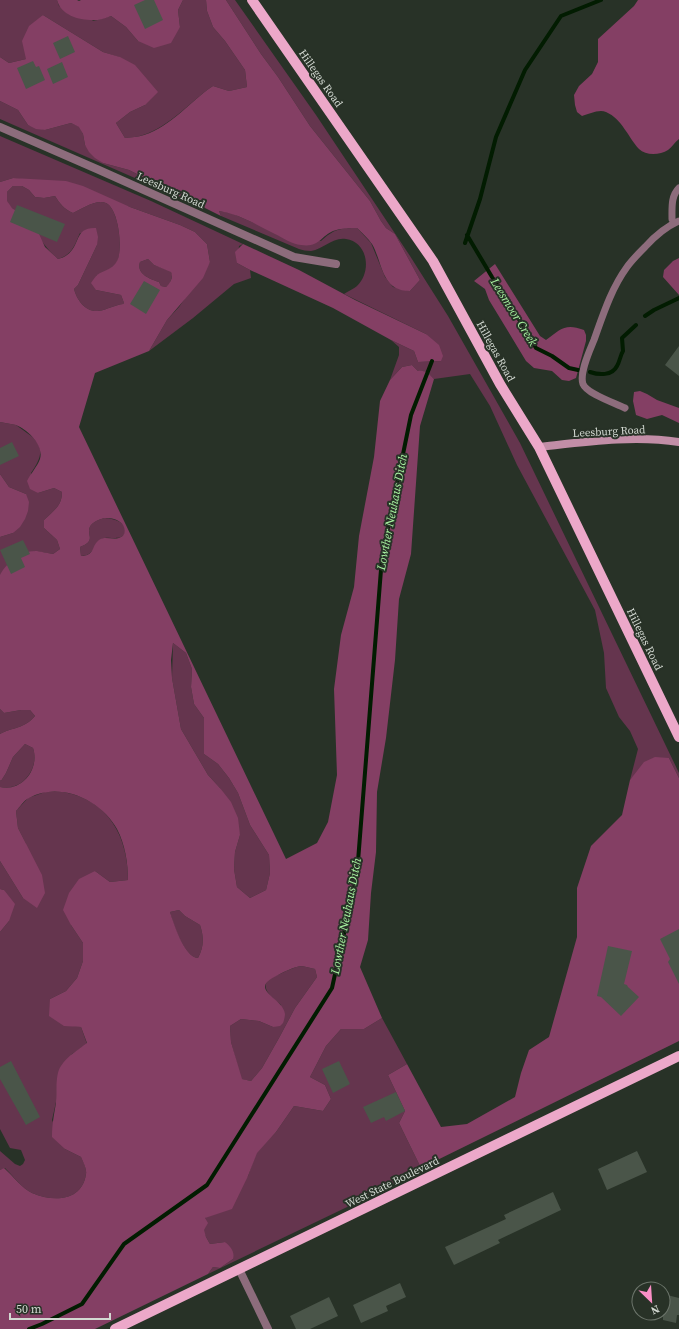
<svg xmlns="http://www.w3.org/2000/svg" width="679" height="1329" font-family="'Source Serif 4',serif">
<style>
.green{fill:#65354e}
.forest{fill:#843f64;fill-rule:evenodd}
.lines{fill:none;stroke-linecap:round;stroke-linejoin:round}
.stream{stroke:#021c01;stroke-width:4}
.building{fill:#4a5549}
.service{stroke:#8d6c7c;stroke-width:7}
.minor{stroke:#8d6c7c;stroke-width:8}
.secondary{stroke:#c28ea7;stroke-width:8}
.primary{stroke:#eca8c9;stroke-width:10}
.labels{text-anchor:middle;stroke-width:4;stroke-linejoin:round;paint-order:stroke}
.street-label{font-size:11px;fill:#d3d9d2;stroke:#283227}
.water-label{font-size:12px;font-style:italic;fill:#a9f5a2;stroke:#283227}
</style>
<rect width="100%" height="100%" fill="#283227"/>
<!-- green -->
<path class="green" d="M 0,0 L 57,0 L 59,6 L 94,21 L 111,16 L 126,27 L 138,41 L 180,27 L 178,10 L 183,0 L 206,0 L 207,11 L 213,27 L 225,41 L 245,70 L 247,87 L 229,91 L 213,86 C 189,102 171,126 143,135 C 138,137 131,137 125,138 L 116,123 L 130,112 L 145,105 L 119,57 L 103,52 L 43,15 L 26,59 L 9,63 L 0,57 Z
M 226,0 L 235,0 L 316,115 L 410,256 L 448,316 L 520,443 L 679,773 L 679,778 L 669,758 L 634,776 L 630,780 L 638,749 L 630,731 L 619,717 L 606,688 L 604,653 L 595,610 L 517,465 L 490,406 L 470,374 L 434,379 L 423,371 L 418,371 L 412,365 L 402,367 L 390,380 L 399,355 L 399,347 L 391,340 L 414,351 L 418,362 L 441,361 L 426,334 L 344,294 C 348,291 354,289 357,286 C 372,272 368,242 346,239 C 332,237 324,249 311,251 C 307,251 302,250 299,249 L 221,216 L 219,211 L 231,213 L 254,223 L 321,241 C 334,229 340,228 357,228 L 371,243 L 385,277 L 393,287 L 410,291 L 420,280 L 395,234 L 386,228 L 381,221 L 370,201 L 310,126 L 278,77 L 261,54 Z
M 0,101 L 18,110 L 28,125 L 45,130 L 71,123 L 80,127 L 83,134 L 85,145 L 103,163 L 129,170 L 161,186 L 176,196 L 0,119 Z
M 0,136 L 151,201 L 243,244 L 239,246 L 237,263 L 250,270 L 251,278 L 234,284 L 193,318 L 149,351 L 167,320 L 179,307 L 210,262 L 207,244 L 195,232 L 180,225 L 130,207 L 30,180 L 13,178 L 0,182 Z
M 13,186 L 22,186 L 29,190 L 35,197 L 44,198 L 55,196 C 60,204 64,209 73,213 C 82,209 96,199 106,203 C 119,209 123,250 117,262 C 112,269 104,272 96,276 L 96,290 L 121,295 L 124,303 L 123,304 C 114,305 107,310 98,311 C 85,312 77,300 74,289 L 78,285 L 97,245 L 80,233 C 74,246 73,254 58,259 C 42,246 34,226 18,213 C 14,209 9,207 7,202 C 6,199 7,195 7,192 Z
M 148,259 L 154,265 L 171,271 L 172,275 L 170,284 L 166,287 L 161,286 L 159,282 C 150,279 136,274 140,262 Z
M 0,422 C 5,423 11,424 16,425 C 19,427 23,430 27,433 C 45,445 43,456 31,473 L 38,493 L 54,488 L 62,492 C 62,506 54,510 44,520 L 44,528 L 57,540 L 60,549 L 53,554 L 35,551 L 0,579 L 0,537 L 13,533 L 26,494 L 9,487 L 0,474 Z
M 104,518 C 111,518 129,522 125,533 C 121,542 108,535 102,539 C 92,544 95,556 81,556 L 80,547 C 99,540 83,533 92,524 C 95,521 101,519 104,518 Z
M 173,643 L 186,653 L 192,669 L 191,687 L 194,704 L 204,718 L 204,754 L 218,764 L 229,778 L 238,793 L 250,825 L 269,855 L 270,873 L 266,890 L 250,898 L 237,887 L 234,869 L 235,852 L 240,835 L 220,788 L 208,775 L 181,729 L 172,678 Z
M 0,709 L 4,713 L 21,710 L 30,710 L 35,716 C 24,729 13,727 0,734 Z
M 25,744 L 33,748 C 40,768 22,792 0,787 L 0,780 L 1,781 L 6,773 L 13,757 Z
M 45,792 C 51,792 57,791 63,792 C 109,800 128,837 128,880 L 110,882 L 95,871 L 71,925 L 83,943 L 83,961 L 77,978 L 66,991 L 50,999 L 64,1025 L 81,1027 L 87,1044 L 72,1054 L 57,1085 L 56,1102 L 52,1120 L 65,1149 L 81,1157 C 83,1161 87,1169 86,1174 C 82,1202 53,1202 32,1193 C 23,1189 12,1175 5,1168 L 0,1170 L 0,1151 L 15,1164 L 20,1166 L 23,1164 L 25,1160 L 21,1150 L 10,1148 L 0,1129 L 0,932 L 9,921 L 4,890 L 0,889 L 0,861 L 23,898 L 26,844 L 18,828 L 16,811 L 28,798 Z
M 179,910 L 185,916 L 200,925 C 204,937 204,947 198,958 C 184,957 173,924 170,912 Z
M 302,966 L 315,969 L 317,977 L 295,1008 L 279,1038 L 262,1068 L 251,1081 L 241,1079 L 231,1042 L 230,1026 L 241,1019 L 259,1021 L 273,1027 L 281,1005 C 274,999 259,989 269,979 C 271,977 277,975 280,974 C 288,970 294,967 302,966 Z
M 382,1018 L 407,1064 L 388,1075 L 405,1111 L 399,1123 L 421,1168 L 420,1172 L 208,1274 L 213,1267 L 220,1268 L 233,1259 L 225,1242 L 210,1244 L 206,1237 L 203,1230 L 206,1226 L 205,1218 L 248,1176 L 256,1153 L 276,1132 L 294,1106 L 323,1111 L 331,1099 L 325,1085 L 310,1077 L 326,1046 L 341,1029 L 364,1029 Z"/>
<!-- forest -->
<path class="forest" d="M 57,0 L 77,0 L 79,1 L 81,0 L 183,0 L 178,10 L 180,27 L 171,43 L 154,48 L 138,41 L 126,27 L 111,16 C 105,18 99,21 93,20 C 78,20 61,15 57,0 Z
M 206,0 L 226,0 L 261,54 L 278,77 L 310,126 L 370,201 L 381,221 L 386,228 L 395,234 L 420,280 L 410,291 C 381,291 383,263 372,244 C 368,238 362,233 357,228 C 349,228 341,228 333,231 C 321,236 319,248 301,245 C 292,244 283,238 275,234 C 257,225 239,214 219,211 L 221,216 L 193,202 L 176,196 L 161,186 L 129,170 L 103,163 L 95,158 L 89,152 L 85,145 L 83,134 L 79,127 L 71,123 L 45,130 L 36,129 L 28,125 L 18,110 L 0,101 L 0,57 L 9,63 L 26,59 L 22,41 L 29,26 L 43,15 L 103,52 L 120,57 L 135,65 L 158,92 L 145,105 L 130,112 L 116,123 L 125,138 C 131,137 138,137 144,135 C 172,126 189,102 213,86 L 229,91 L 247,87 L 245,70 L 225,41 L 213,27 L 207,11 Z
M 638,0 L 679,0 L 679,139 C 675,142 672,147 668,150 C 660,155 646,156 639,149 C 628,137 622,119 606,112 C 599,109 589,114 582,116 L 577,112 L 575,105 L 574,95 L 579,86 L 592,74 L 598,62 L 598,39 L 634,6 Z
M 13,178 L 66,181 L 83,186 L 130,207 L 180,225 L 195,232 L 207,244 L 210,262 L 203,278 L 167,320 L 149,351 L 95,373 L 79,427 L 286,859 L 317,843 L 328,822 L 337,775 L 334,689 L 341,635 L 354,587 L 359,536 L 374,457 L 380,401 L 390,380 L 402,367 L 412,365 L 418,371 C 427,370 428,374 434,379 L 420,426 L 411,554 L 399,599 L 395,660 L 386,738 L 377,792 L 376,852 L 371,893 L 368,940 L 360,967 L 382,1018 L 364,1029 L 341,1029 L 326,1046 L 310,1077 L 325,1085 L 331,1099 L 323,1111 L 294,1106 L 276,1132 L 257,1153 L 248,1176 L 232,1209 L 205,1218 L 208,1223 L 204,1230 L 206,1237 L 210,1244 L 225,1242 C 231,1247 235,1252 233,1259 L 220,1268 L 213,1267 L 208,1274 L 95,1329 L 0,1329 L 0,1170 L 4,1168 C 12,1175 23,1189 32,1193 C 53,1202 82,1202 86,1174 C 87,1169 83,1162 81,1157 L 65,1149 L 52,1137 C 52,1124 54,1115 56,1103 C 57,1093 55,1074 61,1066 C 67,1056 78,1050 87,1043 L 81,1027 L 64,1026 L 49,1016 L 50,999 L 66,991 L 77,978 L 83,961 L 83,943 L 71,925 L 63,910 L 69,893 L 79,879 L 95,871 L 110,882 L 128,880 C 128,863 125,844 117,829 C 101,800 60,781 29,798 C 24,800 20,807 16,811 L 18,828 L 42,875 L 45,893 L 37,908 L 23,898 L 0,861 L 0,787 C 22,792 40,769 33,748 L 25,744 L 13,757 L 6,773 L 1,781 L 0,780 L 0,734 C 13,727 24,729 35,716 L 30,710 L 21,710 L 4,713 L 0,709 L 0,575 C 6,563 22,550 37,551 C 42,552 48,553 53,554 L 60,549 L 57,540 L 44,528 L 44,520 C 54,510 62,506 62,492 L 54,488 L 38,493 L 30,489 L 27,481 C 31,473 37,467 40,459 C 44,445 28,430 16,425 C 11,424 5,423 0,422 L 0,182 ZM 13,186 L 22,186 L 29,190 L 35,197 L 44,198 L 55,196 C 60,204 64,209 73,213 C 82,209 96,199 106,203 C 119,209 123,250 117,261 C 112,270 104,270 97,275 C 95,277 93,280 91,283 L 96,290 L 121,295 L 124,303 L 123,304 C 114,305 107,310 98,311 C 85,312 77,300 74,289 L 78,285 L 97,245 L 98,237 L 96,228 C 74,227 81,245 67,255 C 65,257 61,258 58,259 L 45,247 L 34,223 L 12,208 L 7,201 L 7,192 ZM 148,259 L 154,265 L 171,272 C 173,277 171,283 166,287 L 161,286 L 159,282 C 150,279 136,274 140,262 ZM 104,518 C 109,518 115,518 120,522 C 125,525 127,534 121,537 C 114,541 105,535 99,540 C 91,546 95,556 81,556 L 80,547 C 99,540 83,533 92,524 C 95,521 101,519 104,518 ZM 173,643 L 186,653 L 192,669 L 191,687 L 194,704 L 204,718 L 204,754 L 218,764 L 229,778 L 238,793 L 250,825 L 269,855 L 270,873 L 266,890 L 250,898 L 237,887 L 234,869 L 235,852 L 240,835 L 238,818 L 231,802 L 220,788 L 208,775 L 181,729 L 172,678 L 171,660 ZM 179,910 L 185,916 L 200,925 C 204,937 204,947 198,958 C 184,957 174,924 170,912 ZM 302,966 L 315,969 L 317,977 L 295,1008 L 279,1038 L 262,1068 L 251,1081 L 242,1079 L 231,1042 L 230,1026 L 241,1019 L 259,1021 L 273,1027 L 280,1026 L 283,1023 C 284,1021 285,1016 285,1014 C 283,997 246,990 278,975 C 286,971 293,967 302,966 Z
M 243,244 L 299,270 L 355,300 L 426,334 L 439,345 L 443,356 L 441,361 L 418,362 L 414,351 L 391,340 L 333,308 L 250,270 L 237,263 L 235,252 Z
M 679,258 L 679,295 L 663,277 L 664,270 L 673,261 Z
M 495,264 L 540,336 L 546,340 C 561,329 565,323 584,330 L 586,335 L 586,341 L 576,378 L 569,381 L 562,380 L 552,371 L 534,368 L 526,361 L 489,300 L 485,289 L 474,281 Z
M 640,391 L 647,394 L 657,400 L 679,408 L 679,423 L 662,415 L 647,419 L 636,415 L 633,401 L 634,392 Z
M 0,474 L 9,487 L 26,494 L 29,502 L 28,511 L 25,519 L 20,527 L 13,533 L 0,537 Z
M 655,757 L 669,758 L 679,778 L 679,1041 L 421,1168 L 399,1123 L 405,1111 L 388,1075 L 407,1064 L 441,1127 L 467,1124 L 515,1097 L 521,1073 L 529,1050 L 549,1037 L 577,937 L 577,888 L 591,846 L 622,815 L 630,780 L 644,762 Z
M 0,889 L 4,890 L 15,904 L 9,921 L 0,932 Z"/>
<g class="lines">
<!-- stream -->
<path class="stream" d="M 467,235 L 492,277 L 510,304 L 536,348 L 552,356 L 569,368 L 578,370
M 465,243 L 480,199 L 496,137 L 525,70 L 561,16 L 601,0
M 645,316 L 654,310 L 679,298
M 590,372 C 599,375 612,376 617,366 C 620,361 620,356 623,351 L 622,338 L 636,325
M 29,1329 L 42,1324 L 82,1304 L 124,1244 L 207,1185 L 332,988 L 357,874 L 382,557 L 411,415 L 432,361"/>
</g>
<!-- building -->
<path class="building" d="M 145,0 L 154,0 L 163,20 L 145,29 L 134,5 Z
M 68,36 L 75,52 L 60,59 L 53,43 Z
M 33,61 L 36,67 L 39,66 L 45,80 L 26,89 L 17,68 Z
M 62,62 L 68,77 L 53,84 L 47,69 Z
M 17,205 L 65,224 L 57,242 L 10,222 Z
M 144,281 L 160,290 L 146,314 L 130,304 Z
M 679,346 L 679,376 L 665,365 Z
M 12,442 L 19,456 L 0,465 L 0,448 Z
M 23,540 L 30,554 L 21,558 L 25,567 L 11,574 L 0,550 Z
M 679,929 L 679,984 L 668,962 L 670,959 L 660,939 Z
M 608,946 L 632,951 L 624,984 L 627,985 L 628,987 L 639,997 L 621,1016 L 601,997 L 597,996 Z
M 11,1061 L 40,1117 L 26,1125 L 0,1079 L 0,1067 Z
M 339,1061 L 350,1084 L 333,1093 L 322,1069 Z
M 396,1092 L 405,1111 L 386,1121 L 384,1117 L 371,1123 L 363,1107 Z
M 637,1151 L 647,1172 L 607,1190 L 598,1169 Z
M 553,1192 L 561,1210 L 498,1240 L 500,1243 L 454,1265 L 445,1247 L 506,1219 L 504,1215 Z
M 400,1283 L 406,1297 L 386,1306 L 388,1311 L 361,1323 L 353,1305 Z
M 663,1294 L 679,1298 L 679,1315 L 677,1315 L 676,1323 L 663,1320 Z
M 329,1297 L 338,1316 L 310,1329 L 296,1329 L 290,1316 Z"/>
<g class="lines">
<!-- service -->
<path class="service" d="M 672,219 C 672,207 671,196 679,188
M 625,408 C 615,403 587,394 583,384 C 579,373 590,350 594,340 C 603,315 611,289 627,267 C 632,260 639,253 645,247 C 655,236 665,227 679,221"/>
<!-- minor -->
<path class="minor" d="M 0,127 L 99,170 L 294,257 L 336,264
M 239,1269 L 268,1329"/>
<!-- secondary -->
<path class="secondary" d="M 539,447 C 585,442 633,435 679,442"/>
<!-- primary -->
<path class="primary" d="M 252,0 L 433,261 L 500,384 L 539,447 L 679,737
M 115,1329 L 679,1056"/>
</g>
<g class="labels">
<!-- street labels -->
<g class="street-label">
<text transform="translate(321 78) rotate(55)" y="4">Hillegas Road</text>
<text transform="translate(171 190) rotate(24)" y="4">Leesburg Road</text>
<text transform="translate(496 351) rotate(61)" y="4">Hillegas Road</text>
<text transform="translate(609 431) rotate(-3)" y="4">Leesburg Road</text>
<text transform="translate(645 639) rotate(64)" y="4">Hillegas Road</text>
<text transform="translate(392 1182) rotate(-26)" y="4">West State Boulevard</text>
</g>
<!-- water labels -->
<g class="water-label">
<text transform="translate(514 312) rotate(58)" y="4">Leesmoor Creek</text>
<text transform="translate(392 512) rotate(-79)" y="4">Lowther Neuhaus Ditch</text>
<text transform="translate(346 916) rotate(-79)" y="4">Lowther Neuhaus Ditch</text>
</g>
</g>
<!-- north arrow -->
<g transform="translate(651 1301) rotate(155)"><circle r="19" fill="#283227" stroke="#6c756b"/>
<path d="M0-3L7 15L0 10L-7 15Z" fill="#fa8fc6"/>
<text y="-6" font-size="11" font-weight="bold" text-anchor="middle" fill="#d3d9d2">N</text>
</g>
<!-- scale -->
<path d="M10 1313v6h100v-6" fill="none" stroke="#d3d9d2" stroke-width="2"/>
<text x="16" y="1313" font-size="12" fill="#d3d9d2" stroke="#283227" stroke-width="3" paint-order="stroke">50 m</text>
</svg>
